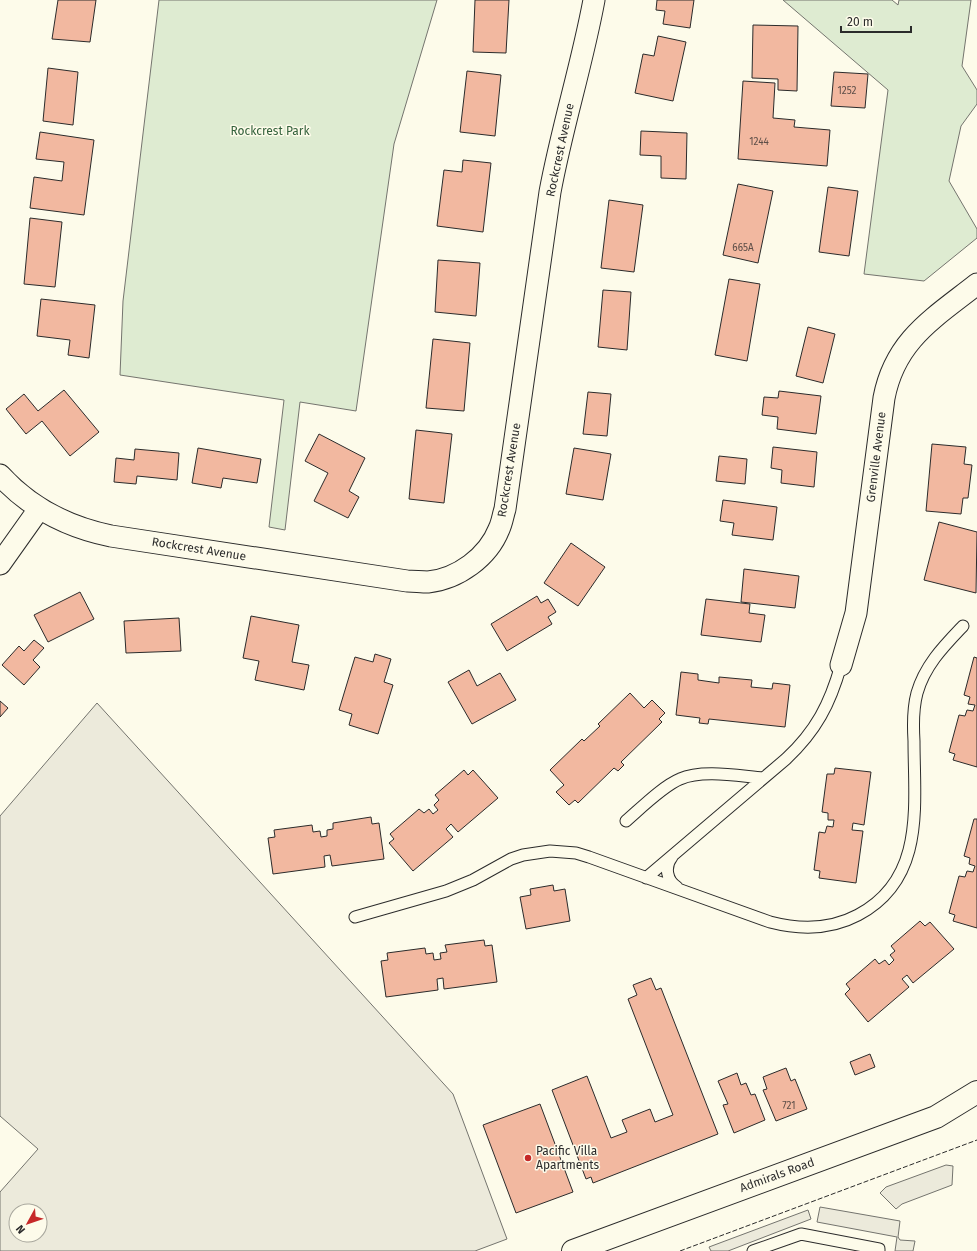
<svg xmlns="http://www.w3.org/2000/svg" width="977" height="1251" font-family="'Fira Sans',sans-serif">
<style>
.green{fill:#deebd1;stroke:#74746e}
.parking{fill:#eceadb;stroke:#74746e;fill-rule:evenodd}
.building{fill:#f2b8a0;stroke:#2b2b2b}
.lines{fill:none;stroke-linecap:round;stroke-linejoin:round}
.service-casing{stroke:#2b2b2b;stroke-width:13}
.minor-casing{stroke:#2b2b2b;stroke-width:23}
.secondary-casing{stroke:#2b2b2b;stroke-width:24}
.service{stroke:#fdfbea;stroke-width:11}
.minor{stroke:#fdfbea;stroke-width:21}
.secondary{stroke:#fdfbea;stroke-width:22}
.fence{stroke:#2b2b2b;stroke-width:1;stroke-dasharray:5 2;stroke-linecap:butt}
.poi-dot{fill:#c62828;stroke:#fdfbea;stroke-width:1.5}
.labels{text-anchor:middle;stroke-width:3;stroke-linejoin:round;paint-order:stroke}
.number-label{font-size:10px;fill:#5d4e48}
.park-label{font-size:12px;fill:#34623c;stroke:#fdfbea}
.street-label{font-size:12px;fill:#2b2b2b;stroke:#fdfbea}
.poi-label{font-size:12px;fill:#2b2b2b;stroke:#fdfbea;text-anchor:start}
</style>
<rect width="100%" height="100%" fill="#fdfbea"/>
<!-- green -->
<path class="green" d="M 159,0 L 437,0 L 394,144 L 356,411 L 300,402 L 285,530 L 269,527 L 284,400 L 120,375 L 123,301 Z
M 783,0 L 892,0 L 898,5 L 899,0 L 971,0 L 962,66 L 977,90 L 977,104 L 961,126 L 949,181 L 977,229 L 977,238 L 924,281 L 864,274 L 888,90 Z"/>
<!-- parking -->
<path class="parking" d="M 97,703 L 453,1094 L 507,1239 L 475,1251 L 0,1251 L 0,1192 L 38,1149 L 0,1116 L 0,816 ZM 16,1211 L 40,1211 L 40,1235 L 16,1235 Z
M 946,1165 L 953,1166 L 952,1185 L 902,1204 L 896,1209 L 880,1193 L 886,1187 Z
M 820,1207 L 900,1221 L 898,1237 L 900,1240 L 915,1241 L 913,1251 L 895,1251 L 897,1237 L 817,1222 Z
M 808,1210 L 811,1219 L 728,1251 L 711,1251 L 709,1247 Z"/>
<!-- building -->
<path class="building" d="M 58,0 L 96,0 L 90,42 L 52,39 Z
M 475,0 L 509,0 L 506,53 L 473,52 Z
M 657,0 L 694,0 L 690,28 L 663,24 L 665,11 L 656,10 Z
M 753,25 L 798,26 L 797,91 L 778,90 L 778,79 L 752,78 Z
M 658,36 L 686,42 L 673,101 L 635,93 L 643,54 L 654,56 Z
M 48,68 L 78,72 L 73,125 L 43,121 Z
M 467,71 L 501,75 L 495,136 L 460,132 Z
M 834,72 L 868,74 L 865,108 L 831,106 Z
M 743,81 L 775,83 L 773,118 L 795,120 L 794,127 L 830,130 L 827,166 L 738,159 Z
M 641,131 L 687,133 L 686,179 L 661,178 L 661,156 L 640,155 Z
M 40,132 L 94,140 L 84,215 L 30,208 L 34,177 L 62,181 L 64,162 L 36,159 Z
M 463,160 L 491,163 L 483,232 L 437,226 L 444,170 L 462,172 Z
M 738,184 L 773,191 L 758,263 L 723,255 Z
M 828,187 L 858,191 L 849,256 L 819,252 Z
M 609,200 L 643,205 L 634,272 L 601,268 Z
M 30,218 L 62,222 L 55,287 L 24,284 Z
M 438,260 L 480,263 L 476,316 L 435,312 Z
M 729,279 L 760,284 L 747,361 L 715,355 Z
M 603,290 L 631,292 L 627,350 L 598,347 Z
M 41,299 L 95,305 L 89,358 L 68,355 L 70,340 L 37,336 Z
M 808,327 L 835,334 L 823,383 L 796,376 Z
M 433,339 L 470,343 L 464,411 L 426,408 Z
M 64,390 L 99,432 L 70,456 L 42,421 L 26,434 L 6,409 L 24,394 L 38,411 Z
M 779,391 L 821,396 L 816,434 L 777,429 L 778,417 L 762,415 L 764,397 L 778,398 Z
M 588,392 L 611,394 L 607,436 L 583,434 Z
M 416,430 L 452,434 L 444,503 L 409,499 Z
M 319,434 L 365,458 L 349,491 L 359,497 L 348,518 L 314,501 L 328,473 L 305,461 Z
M 932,444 L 966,447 L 964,464 L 972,465 L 968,498 L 963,498 L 961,514 L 926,511 Z
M 773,447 L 817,452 L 814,487 L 781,483 L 782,470 L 771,468 Z
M 198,448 L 261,459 L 257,483 L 223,478 L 221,488 L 192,483 Z
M 574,448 L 611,454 L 603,500 L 566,494 Z
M 135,449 L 179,453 L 177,480 L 137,476 L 136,484 L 114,482 L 116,458 L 134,460 Z
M 719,456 L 747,459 L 745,484 L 716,481 Z
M 723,500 L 777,507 L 773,540 L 732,535 L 734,523 L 720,521 Z
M 939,522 L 977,532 L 976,593 L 924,580 Z
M 571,543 L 605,567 L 578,606 L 544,583 Z
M 744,569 L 799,576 L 795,608 L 741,602 Z
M 80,592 L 94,619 L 48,642 L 34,615 Z
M 537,596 L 541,603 L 548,599 L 556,612 L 548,617 L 552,624 L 507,651 L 491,624 Z
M 706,599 L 750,604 L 749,613 L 765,615 L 761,642 L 701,635 Z
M 251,616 L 299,625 L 292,662 L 309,665 L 304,690 L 255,680 L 259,661 L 243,658 Z
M 179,618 L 181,651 L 126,653 L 124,621 Z
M 34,640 L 44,648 L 33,660 L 40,667 L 24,685 L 2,665 L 19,646 L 24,651 Z
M 375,654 L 391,659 L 384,682 L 393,685 L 378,734 L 349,725 L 352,714 L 339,710 L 355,657 L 373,662 Z
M 974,657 L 977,658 L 977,767 L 953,760 L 955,754 L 949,752 L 959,715 L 965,716 L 967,710 L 973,711 L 975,705 L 968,704 L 970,697 L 964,695 Z
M 469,670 L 477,686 L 500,673 L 516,700 L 472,724 L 448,682 Z
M 681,672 L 698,674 L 698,680 L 719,683 L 719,677 L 752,680 L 751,687 L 772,689 L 773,683 L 790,685 L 785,727 L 709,719 L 708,724 L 699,723 L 700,718 L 676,715 Z
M 630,693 L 644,708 L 652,700 L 665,713 L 659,719 L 662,722 L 621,762 L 624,765 L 618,771 L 614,768 L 578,803 L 575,800 L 569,805 L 556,792 L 564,785 L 550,770 L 582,739 L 584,741 L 600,726 L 598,724 Z
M 0,701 L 8,708 L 0,717 Z
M 835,768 L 871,772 L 864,825 L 853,823 L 852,830 L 863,831 L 856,883 L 819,878 L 820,871 L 814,870 L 819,832 L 825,833 L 827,826 L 833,827 L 834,820 L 828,820 L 828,813 L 822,812 L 827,774 L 834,774 Z
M 464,770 L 468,775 L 473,770 L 498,798 L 458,832 L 451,824 L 446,829 L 453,837 L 413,871 L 389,843 L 394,839 L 390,834 L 419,809 L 424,813 L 429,809 L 433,814 L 438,810 L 434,805 L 439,800 L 435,795 Z
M 371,817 L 372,824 L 379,823 L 384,859 L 332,866 L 330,855 L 324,856 L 325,867 L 273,874 L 268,838 L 275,837 L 274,830 L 312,825 L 313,832 L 320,831 L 321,837 L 327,836 L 327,830 L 333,829 L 333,823 Z
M 974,819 L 977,819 L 977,928 L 953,921 L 955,915 L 949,913 L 959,876 L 965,877 L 967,871 L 973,872 L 975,866 L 969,864 L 970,858 L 964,856 Z
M 553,885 L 554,891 L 565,889 L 570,921 L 526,929 L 520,897 L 531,895 L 530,889 Z
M 920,921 L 925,926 L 930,922 L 954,949 L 913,983 L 907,975 L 902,979 L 909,987 L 868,1022 L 845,994 L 850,989 L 846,984 L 875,959 L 879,964 L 885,960 L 889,965 L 894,960 L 890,955 L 895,951 L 891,946 Z
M 484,940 L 485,946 L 492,945 L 497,982 L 444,989 L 443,978 L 437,979 L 438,990 L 386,997 L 381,961 L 388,960 L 387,953 L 425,948 L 426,954 L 433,953 L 434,960 L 441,959 L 440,953 L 447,952 L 445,945 Z
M 651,978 L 656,990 L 661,988 L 718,1134 L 593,1183 L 591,1177 L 586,1179 L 552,1090 L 587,1076 L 611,1138 L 627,1132 L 622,1120 L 650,1109 L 655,1122 L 673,1115 L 628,999 L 637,995 L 633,985 Z
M 870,1054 L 875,1067 L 855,1075 L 850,1062 Z
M 786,1068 L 791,1081 L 795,1079 L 807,1109 L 776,1121 L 763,1090 L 767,1089 L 763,1077 Z
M 737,1073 L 741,1085 L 746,1083 L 751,1095 L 755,1094 L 765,1120 L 734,1133 L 723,1105 L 728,1104 L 718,1081 Z
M 540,1104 L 573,1192 L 516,1213 L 483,1125 Z"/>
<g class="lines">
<defs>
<path id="service" d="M 626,821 C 641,808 663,786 680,779 C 702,769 739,776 763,778
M 672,857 C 664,867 667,881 677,887
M 646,878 L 786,759 C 816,731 830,704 841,665
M 355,917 L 446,891 L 473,880 L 511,859 L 523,855 L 550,851 L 576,853 L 589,857 L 770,922 C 801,930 830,930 858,915 C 926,879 914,805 914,741 C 913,725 913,708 917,693 C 925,665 944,646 963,626
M 753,1251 L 801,1234 L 879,1249 L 879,1251"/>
<path id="minor" d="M 0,475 C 30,508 67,527 111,536 L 407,581 C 414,581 421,582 428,582 C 458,579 488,557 499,529 C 502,523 503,515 505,509 L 550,192 C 562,127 582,65 594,0
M 0,564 L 39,509
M 841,665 L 856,613 L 884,398 C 895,340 934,318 977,284"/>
<path id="secondary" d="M 573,1251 L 936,1117 L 977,1092"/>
</defs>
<!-- service casing -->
<use href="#service" class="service-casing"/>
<!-- minor casing -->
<use href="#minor" class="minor-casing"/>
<!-- secondary casing -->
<use href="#secondary" class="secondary-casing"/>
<!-- service -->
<use href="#service" class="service"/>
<!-- minor -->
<use href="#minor" class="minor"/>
<!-- secondary -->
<use href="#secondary" class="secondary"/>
<!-- fence -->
<path class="fence" d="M 680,1251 L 977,1140"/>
</g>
<!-- markers -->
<circle class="poi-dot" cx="528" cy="1158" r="4"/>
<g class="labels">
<!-- number labels -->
<g class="number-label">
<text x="847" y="94">1252</text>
<text x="759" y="145">1244</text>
<text x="743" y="251">665A</text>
<text x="789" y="1109">721</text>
</g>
<!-- park labels -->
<g class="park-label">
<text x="270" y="135">Rockcrest Park</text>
</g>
<!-- street labels -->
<g class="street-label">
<text transform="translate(560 150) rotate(-78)" y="4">Rockcrest Avenue</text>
<text transform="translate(876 457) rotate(-83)" y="4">Grenville Avenue</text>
<text transform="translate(509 470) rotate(-81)" y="4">Rockcrest Avenue</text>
<text transform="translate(199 549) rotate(9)" y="4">Rockcrest Avenue</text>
<text transform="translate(777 1175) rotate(-20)" y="4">Admirals Road</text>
</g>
<!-- poi labels -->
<g class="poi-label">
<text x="536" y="1155">Pacific Villa<tspan x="536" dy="14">Apartments</tspan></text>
</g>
</g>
<!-- north arrow -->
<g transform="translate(28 1223) rotate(230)"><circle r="19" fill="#fdfbea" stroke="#a9a89e"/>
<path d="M0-3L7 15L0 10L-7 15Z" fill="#c62828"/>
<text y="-6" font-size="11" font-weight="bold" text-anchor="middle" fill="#2b2b2b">N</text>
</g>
<!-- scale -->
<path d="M841 26v6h70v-6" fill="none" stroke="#2b2b2b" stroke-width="2"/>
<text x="847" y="26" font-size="12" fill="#2b2b2b" stroke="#fdfbea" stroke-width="3" paint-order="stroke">20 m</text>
</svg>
